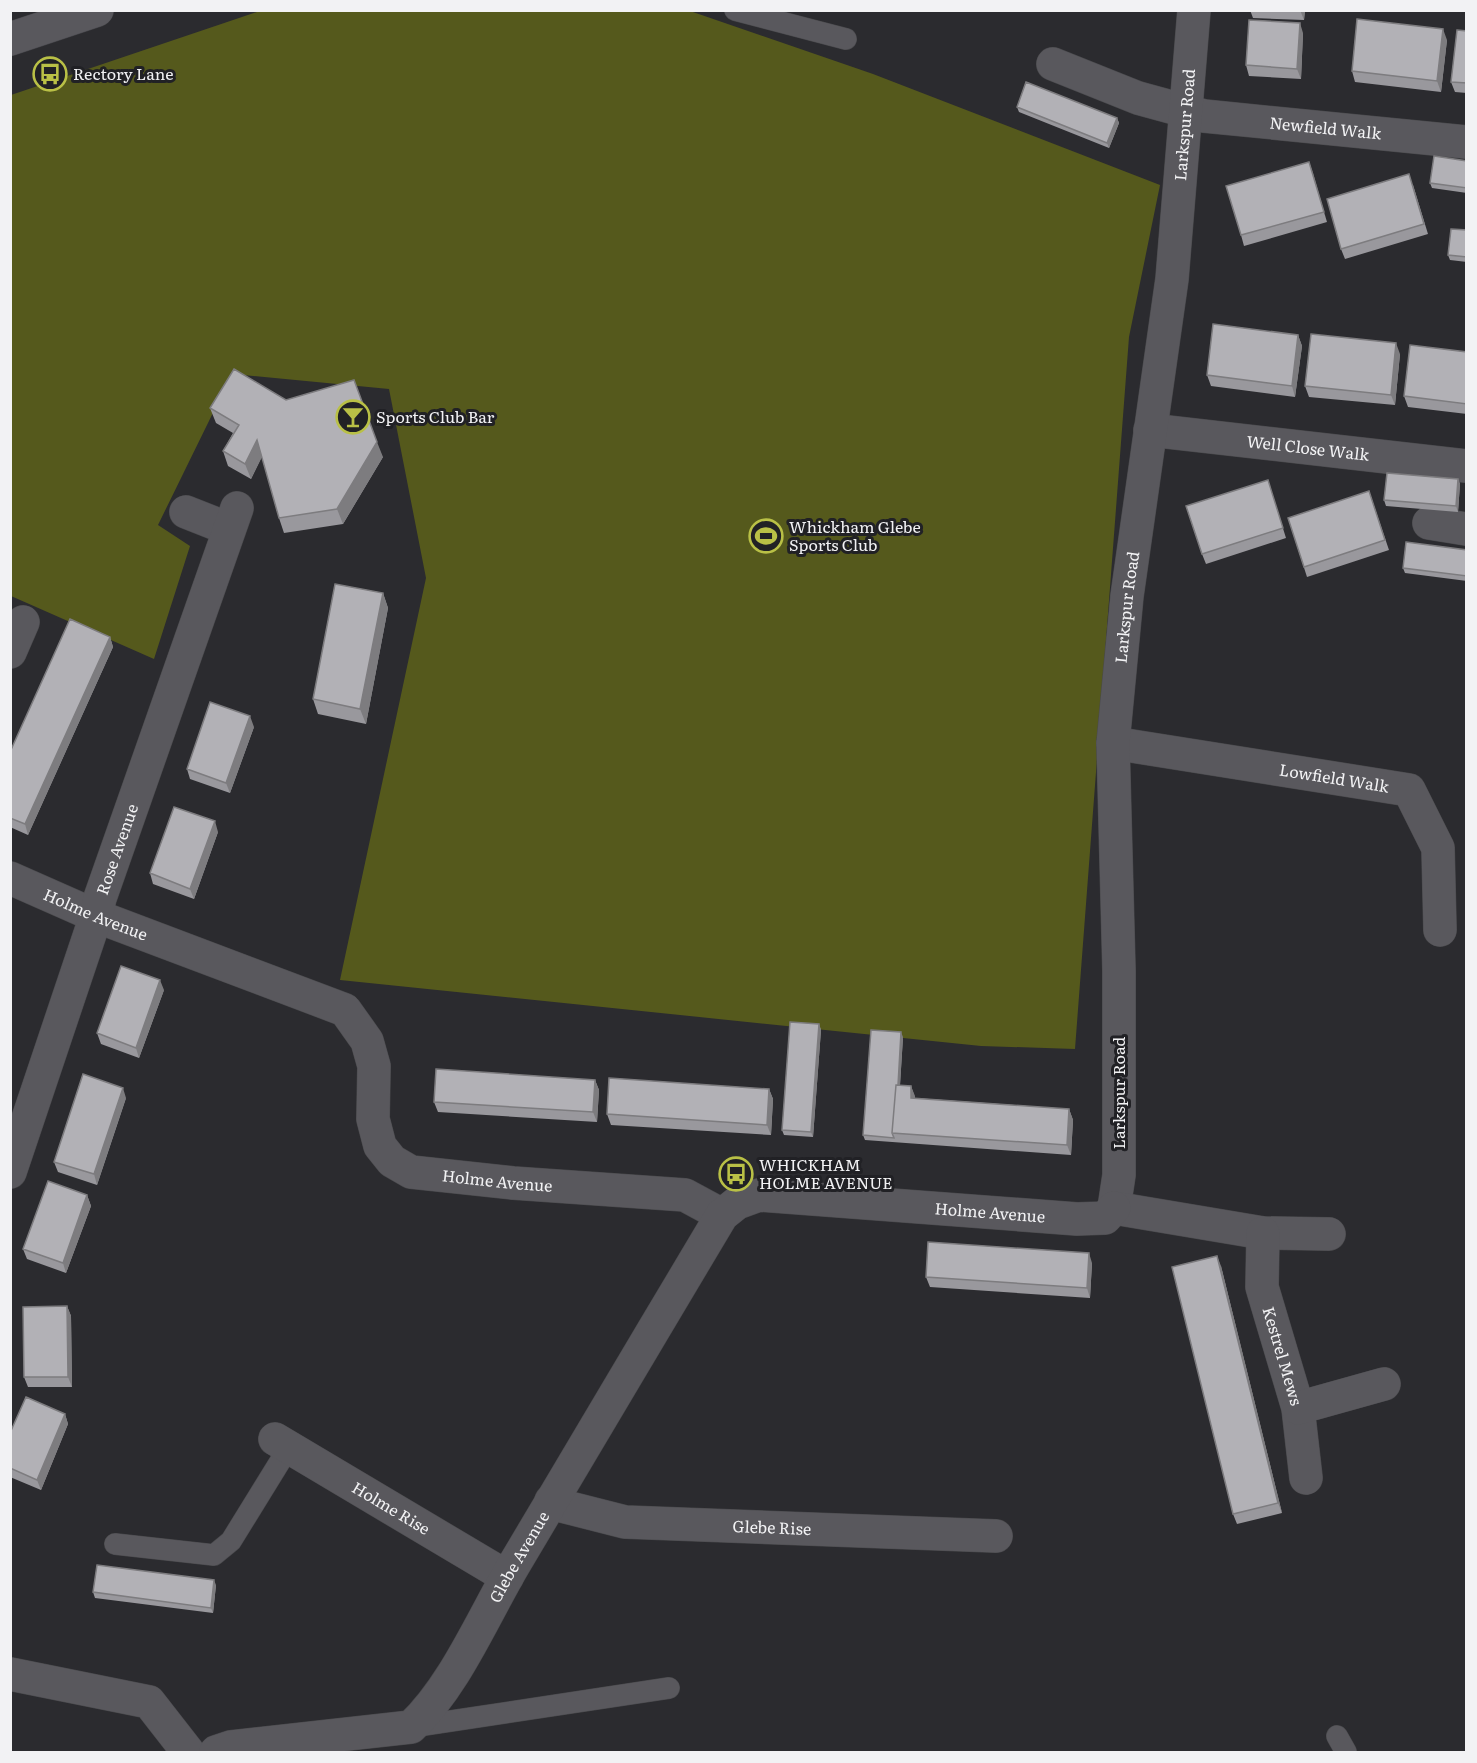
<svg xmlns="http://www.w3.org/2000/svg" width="1477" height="1763" font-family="Literata,serif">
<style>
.green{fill:#55591c}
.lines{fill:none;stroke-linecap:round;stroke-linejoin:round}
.lane-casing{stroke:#49494c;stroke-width:22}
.street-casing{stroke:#49494c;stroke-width:34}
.secondary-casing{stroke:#49494c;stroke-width:34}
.lane{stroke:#59585d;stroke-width:21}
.street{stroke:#59585d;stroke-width:33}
.secondary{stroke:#59585d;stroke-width:33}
.wall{fill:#99989d}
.shaded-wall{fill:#7d7c7f}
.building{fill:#b2b1b6;stroke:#7d7c7f;stroke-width:1.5}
.labels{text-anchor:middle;stroke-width:6;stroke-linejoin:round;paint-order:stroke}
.poi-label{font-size:16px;fill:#f2f2f4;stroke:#212125;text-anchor:start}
.street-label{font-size:16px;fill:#f2f2f4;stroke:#212125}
</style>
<rect width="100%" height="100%" fill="#2b2b2f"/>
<!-- green -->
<path class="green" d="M 260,11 L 690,11 L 873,74 L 1160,185 L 1129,337 L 1075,1049 L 981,1046 L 340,980 L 426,578 L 389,389 L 232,374 L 158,525 L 190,546 L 154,659 L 11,596 L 11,95 Z"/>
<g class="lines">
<defs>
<path id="lane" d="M 735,10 L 846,39
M 115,1544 L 214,1555 L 231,1541 L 289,1447
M 411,1727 L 669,1688
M 1337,1736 L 1346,1752"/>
<g id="street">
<path id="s1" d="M 1053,64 L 1138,98 L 1204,116 L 1466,142"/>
<path id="s2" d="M 1150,430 L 1466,466"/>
<path d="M 186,512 L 229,529"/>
<path d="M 1429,523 L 1466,529"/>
<path d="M 10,652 L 23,622"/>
<path id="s3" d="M 1113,743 L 1409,790 L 1438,848 L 1440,930"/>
<path id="s4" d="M 10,878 L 96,916 L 345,1010 L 367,1041 L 374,1066 L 373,1119 L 380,1146 L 392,1161 L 411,1172 L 513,1183 L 685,1195 L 722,1215"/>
<path id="s5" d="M 10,1172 L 96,916 L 100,898 L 237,508"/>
<path id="s6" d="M 1114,1208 L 1119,1175 L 1119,971 L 1113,743 L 1127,596 L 1172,279 L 1194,10"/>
<path d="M 1114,1208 L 1263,1233 L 1329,1234"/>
<path id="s7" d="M 1263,1233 L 1262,1287 L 1298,1408 L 1306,1478"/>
<path d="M 1298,1408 L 1384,1384"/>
<path id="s8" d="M 275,1439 L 507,1577"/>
<path id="s9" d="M 551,1501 L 562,1506 L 625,1522 L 996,1536"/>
<path d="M 10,1674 L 149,1702 L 188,1752"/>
<path id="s10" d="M 216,1752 L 231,1747 L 411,1727 C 455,1686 484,1615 515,1563 C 584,1446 653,1331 722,1215 L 737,1203 L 759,1195 L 1077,1219 L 1105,1218 L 1114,1208"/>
</g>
<path id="secondary" d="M 10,39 L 97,10"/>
</defs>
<!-- lane casing -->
<use href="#lane" class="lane-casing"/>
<!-- street casing -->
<use href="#street" class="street-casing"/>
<!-- secondary casing -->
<use href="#secondary" class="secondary-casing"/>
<!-- lane -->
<use href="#lane" class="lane"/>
<!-- street -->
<use href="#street" class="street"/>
<!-- secondary -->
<use href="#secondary" class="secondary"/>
</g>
<!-- wall -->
<path class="wall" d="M 1250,10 L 1305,10 L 1304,20 L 1253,18 Z
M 1467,31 L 1467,93 L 1455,92 L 1451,82 Z
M 1303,33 L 1301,79 L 1249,76 L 1246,65 Z
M 1447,40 L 1441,92 L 1355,82 L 1352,71 Z
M 1017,107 L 1117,118 L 1119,123 L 1109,148 L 1019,112 Z
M 1467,161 L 1467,193 L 1432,188 L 1430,183 Z
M 1309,162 L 1327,222 L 1244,246 L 1241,235 Z
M 1413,185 L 1428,234 L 1345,259 L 1341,249 Z
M 1467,230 L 1467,262 L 1450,260 L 1448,255 Z
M 1298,335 L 1302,346 L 1295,397 L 1211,386 L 1207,375 Z
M 1467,352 L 1467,414 L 1408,407 L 1404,396 Z
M 1400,354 L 1395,405 L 1309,397 L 1305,386 Z
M 210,408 L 383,457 L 343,524 L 284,533 L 279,518 L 262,456 L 251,479 L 228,466 L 223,451 L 233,433 L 216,423 Z
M 1458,479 L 1460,484 L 1458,512 L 1386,506 L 1384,500 Z
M 1271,490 L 1286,538 L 1206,564 L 1202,554 Z
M 1369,491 L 1389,550 L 1307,577 L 1288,518 Z
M 1467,550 L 1467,581 L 1405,573 L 1403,568 Z
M 383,593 L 388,608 L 366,724 L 318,714 L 313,699 Z
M 110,637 L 113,647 L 28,835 L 10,827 L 10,752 Z
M 254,727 L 230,793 L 190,779 L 187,769 Z
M 218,832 L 194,899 L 153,884 L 150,873 Z
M 164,990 L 139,1058 L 101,1044 L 97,1033 Z
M 819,1024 L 821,1030 L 813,1137 L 784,1135 L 782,1130 Z
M 903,1037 L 900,1085 L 911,1086 L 915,1098 L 1069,1109 L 1073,1120 L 1071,1155 L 865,1140 L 863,1135 Z
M 595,1080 L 599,1090 L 597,1122 L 438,1112 L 434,1102 Z
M 769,1089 L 773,1099 L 771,1135 L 611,1125 L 607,1114 Z
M 126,1098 L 97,1185 L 58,1172 L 54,1162 Z
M 87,1195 L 91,1206 L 66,1273 L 27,1259 L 23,1249 Z
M 1092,1263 L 1090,1298 L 930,1287 L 926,1277 Z
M 1221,1266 L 1282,1513 L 1237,1524 L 1233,1514 Z
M 67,1306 L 71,1316 L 72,1387 L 28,1387 L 24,1377 Z
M 65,1414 L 68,1424 L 41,1490 L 10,1477 L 10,1433 Z
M 216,1585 L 213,1613 L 95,1598 L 93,1592 Z"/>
<!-- shaded-wall -->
<path class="shaded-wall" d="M 1300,10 L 1305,10 L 1304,20 Z
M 1300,23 L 1303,33 L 1301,79 L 1297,69 Z
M 1443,29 L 1447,40 L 1441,92 L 1437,81 Z
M 1117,118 L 1119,123 L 1109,148 L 1107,143 Z
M 1309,162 L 1313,173 L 1327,222 Z
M 1298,335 L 1302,346 L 1295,397 L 1292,386 Z
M 1396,343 L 1400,354 L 1395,405 L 1391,395 Z
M 257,440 L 263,455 L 251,479 L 245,464 Z
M 377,442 L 383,457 L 343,524 L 337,509 Z
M 1458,479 L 1460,484 L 1458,512 L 1456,506 Z
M 383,593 L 388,608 L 366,724 L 360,709 Z
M 110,637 L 113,647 L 28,835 L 25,824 Z
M 250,716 L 254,727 L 230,793 L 226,783 Z
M 215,821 L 218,832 L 194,899 L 190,889 Z
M 160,980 L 164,990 L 139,1058 L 136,1048 Z
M 819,1024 L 821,1030 L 813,1137 L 811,1132 Z
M 901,1032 L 903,1037 L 897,1133 L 894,1133 Z
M 595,1080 L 599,1090 L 597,1122 L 593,1112 Z
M 911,1086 L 915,1096 L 914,1108 L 911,1098 Z
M 123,1088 L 126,1098 L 97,1185 L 94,1174 Z
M 769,1089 L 773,1099 L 771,1135 L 767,1125 Z
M 1069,1109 L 1073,1120 L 1071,1155 L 1067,1145 Z
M 87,1195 L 91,1206 L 66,1273 L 63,1263 Z
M 1089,1253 L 1092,1263 L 1090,1298 L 1087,1288 Z
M 1217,1256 L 1221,1266 L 1282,1513 L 1278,1503 Z
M 67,1306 L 71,1316 L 72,1387 L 68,1377 Z
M 65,1414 L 68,1424 L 41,1490 L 37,1480 Z
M 214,1580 L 216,1585 L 213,1613 L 211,1608 Z"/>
<!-- building -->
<path class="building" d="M 1357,19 L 1443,29 L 1437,81 L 1352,71 Z
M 1249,20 L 1300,23 L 1297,69 L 1246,65 Z
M 1457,30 L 1467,31 L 1467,83 L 1451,82 Z
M 1026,82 L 1117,118 L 1107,143 L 1017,107 Z
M 1434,156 L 1467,161 L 1467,188 L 1430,183 Z
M 1309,162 L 1324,212 L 1241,235 L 1226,186 Z
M 1409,174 L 1424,224 L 1341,249 L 1327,199 Z
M 1451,229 L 1467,230 L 1467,257 L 1448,255 Z
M 1213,324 L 1298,335 L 1292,386 L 1207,375 Z
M 1311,334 L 1396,343 L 1391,395 L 1305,386 Z
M 1410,345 L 1467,352 L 1467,404 L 1404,396 Z
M 234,369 L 286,400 L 354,380 L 377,442 L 337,509 L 279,518 L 257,440 L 245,464 L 223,451 L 239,425 L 210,408 Z
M 1387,473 L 1458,479 L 1456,506 L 1384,500 Z
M 1268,480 L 1283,528 L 1202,554 L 1186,506 Z
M 1369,491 L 1385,540 L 1304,567 L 1288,518 Z
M 1406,542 L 1467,550 L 1467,576 L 1403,568 Z
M 335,584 L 383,593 L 360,709 L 313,699 Z
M 70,619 L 110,637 L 25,824 L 10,818 L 10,752 Z
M 210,702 L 250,716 L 226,783 L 187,769 Z
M 174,807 L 215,821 L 190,889 L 150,873 Z
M 121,966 L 160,980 L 136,1048 L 97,1033 Z
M 790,1022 L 819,1024 L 811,1132 L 782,1130 Z
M 871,1030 L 901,1032 L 898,1085 L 896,1085 L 892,1133 L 894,1138 L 863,1135 Z
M 436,1069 L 595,1080 L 593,1112 L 434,1102 Z
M 83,1074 L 123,1088 L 94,1174 L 54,1162 Z
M 609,1078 L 769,1089 L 767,1125 L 607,1114 Z
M 896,1085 L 911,1086 L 911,1098 L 1069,1109 L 1067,1145 L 892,1133 Z
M 48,1181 L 87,1195 L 63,1263 L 23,1249 Z
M 928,1242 L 1089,1253 L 1087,1288 L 926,1277 Z
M 1217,1256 L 1278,1503 L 1233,1514 L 1172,1267 Z
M 67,1306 L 68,1377 L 24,1377 L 23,1307 Z
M 26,1397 L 65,1414 L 37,1480 L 10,1468 L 10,1433 Z
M 97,1565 L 214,1580 L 211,1608 L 93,1592 Z"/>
<!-- icons -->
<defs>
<symbol id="bus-ring" viewBox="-11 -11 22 22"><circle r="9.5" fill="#212125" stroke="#b9c046" stroke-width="1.5"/><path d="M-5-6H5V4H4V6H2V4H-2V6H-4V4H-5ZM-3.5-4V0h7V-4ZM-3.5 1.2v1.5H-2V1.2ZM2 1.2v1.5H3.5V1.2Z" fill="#b9c046"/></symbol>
<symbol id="bar-ring" viewBox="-11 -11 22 22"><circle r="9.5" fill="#212125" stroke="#b9c046" stroke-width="1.5"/><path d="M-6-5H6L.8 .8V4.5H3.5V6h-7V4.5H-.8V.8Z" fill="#b9c046"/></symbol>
<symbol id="stadium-ring" viewBox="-11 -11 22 22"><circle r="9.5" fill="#212125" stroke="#b9c046" stroke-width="1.5"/><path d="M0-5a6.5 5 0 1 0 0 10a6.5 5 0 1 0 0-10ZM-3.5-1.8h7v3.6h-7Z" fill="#b9c046"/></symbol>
</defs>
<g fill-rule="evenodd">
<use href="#bus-ring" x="31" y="55" width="38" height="38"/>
<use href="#bar-ring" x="334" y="398" width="38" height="38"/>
<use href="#stadium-ring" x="747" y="517" width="38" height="38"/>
<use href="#bus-ring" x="717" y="1155" width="38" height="38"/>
</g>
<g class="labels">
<!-- poi labels -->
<g class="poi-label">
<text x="73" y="80">Rectory Lane</text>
<text x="376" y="423">Sports Club Bar</text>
<text x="789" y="533">Whickham Glebe<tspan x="789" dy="18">Sports Club</tspan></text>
<text x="759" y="1171">WHICKHAM<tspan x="759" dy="18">HOLME AVENUE</tspan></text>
</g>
<!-- street labels -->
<g class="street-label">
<text dy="6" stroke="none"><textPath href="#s6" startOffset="1088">Larkspur Road</textPath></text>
<text dy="6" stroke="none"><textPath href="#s1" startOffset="282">Newfield Walk</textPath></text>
<text dy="6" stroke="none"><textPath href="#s2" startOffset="159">Well Close Walk</textPath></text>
<text dy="6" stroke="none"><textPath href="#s6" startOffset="602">Larkspur Road</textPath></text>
<text dy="6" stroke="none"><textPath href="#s3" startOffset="224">Lowfield Walk</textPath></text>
<text dy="6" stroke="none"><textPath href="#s5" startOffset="340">Rose Avenue</textPath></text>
<text dy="6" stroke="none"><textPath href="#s4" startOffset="93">Holme Avenue</textPath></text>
<text transform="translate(1119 1093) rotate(-90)" y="6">Larkspur Road</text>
<text dy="6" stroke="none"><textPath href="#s4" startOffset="633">Holme Avenue</textPath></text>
<text dy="6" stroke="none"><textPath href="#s10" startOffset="1071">Holme Avenue</textPath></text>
<text dy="6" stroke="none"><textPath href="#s7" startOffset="126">Kestrel Mews</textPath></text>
<text dy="6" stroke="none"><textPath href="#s8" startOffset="135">Holme Rise</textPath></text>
<text dy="6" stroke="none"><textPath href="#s9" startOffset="224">Glebe Rise</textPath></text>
<text dy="6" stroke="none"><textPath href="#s10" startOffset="399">Glebe Avenue</textPath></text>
</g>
</g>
<!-- border -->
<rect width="1477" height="1763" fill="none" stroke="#f2f2f4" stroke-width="24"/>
</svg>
